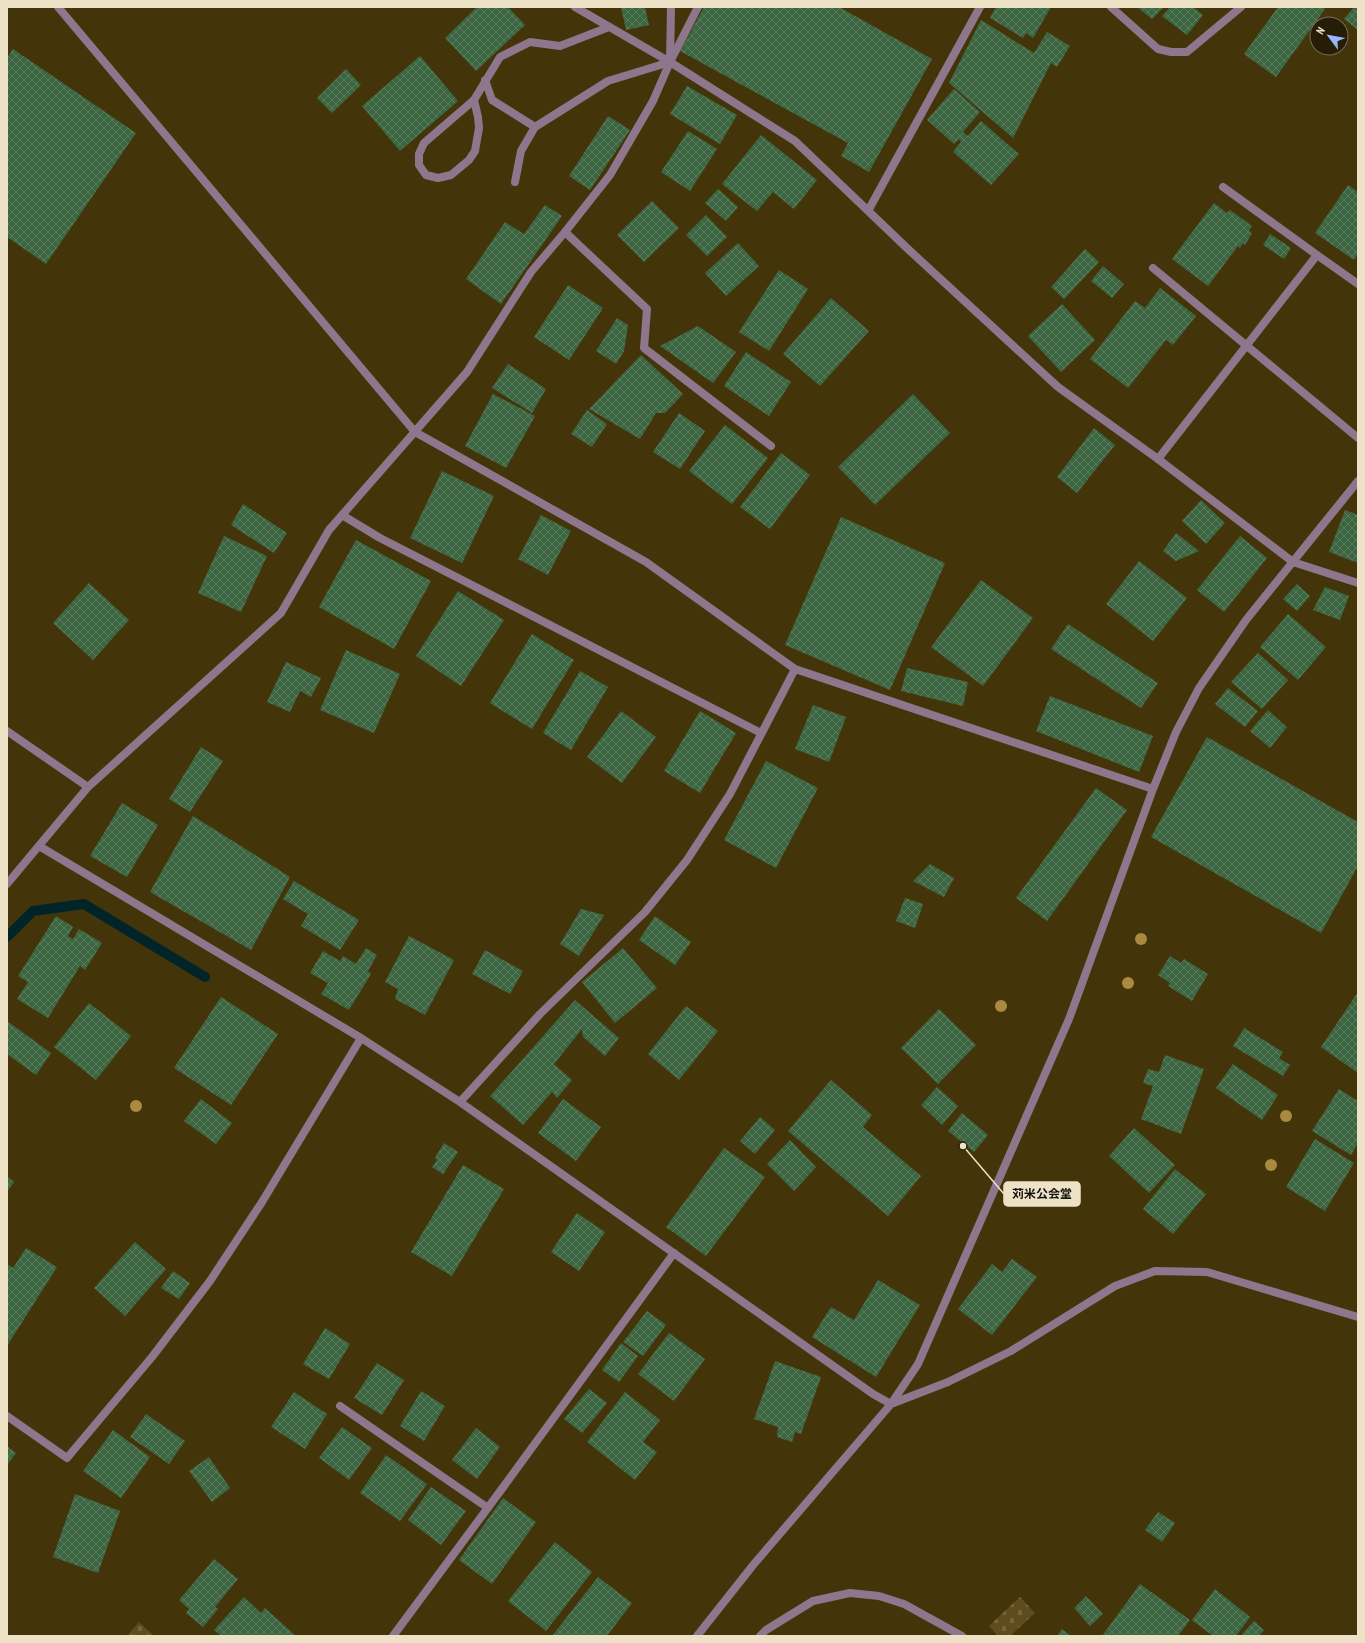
<svg xmlns="http://www.w3.org/2000/svg" width="1365" height="1643" font-family="'PT Sans Narrow','Noto Sans JP',sans-serif">
<style>
.cemetery{fill:url(#cemetery-stones)}
.lines{fill:none;stroke-linecap:round;stroke-linejoin:round}
.stream{stroke:#002428;stroke-width:10}
.building{fill:url(#building-cross-hatch)}
.lane{stroke:#8e768d;stroke-width:8}
.street{stroke:#8e768d;stroke-width:8}
.tree{fill:#a98a3e}
.leader{fill:none;stroke:#eee2c6;stroke-width:1.5}
.callout-dot{fill:#eee2c6;stroke:#261d07;stroke-width:1.5}
.callout{fill:#eee2c6;stroke:#eee2c6;stroke-width:1.5}
.callout-label{font-size:12px;text-anchor:middle;font-weight:bold;fill:#111}
</style>
<defs>
<pattern id="cemetery-stones" width="16" height="16" patternUnits="userSpaceOnUse"><rect width="16" height="16" fill="#5e4b1e"/><path d="M2 7V4a2 2 0 0 1 4 0v3zM10 15v-3a2 2 0 0 1 4 0v3z" fill="#75653d"/></pattern>
<pattern id="building-cross-hatch" width="8" height="8" patternUnits="userSpaceOnUse"><rect width="8" height="8" fill="#3b6641"/><path d="M0 0l8 8M0 8l8-8" fill="none" stroke="#587c5b"/></pattern>
</defs>
<rect width="100%" height="100%" fill="#443409"/>
<!-- cemetery -->
<path class="cemetery" d="M 1020,1597 L 1035,1613 L 1010,1636 L 998,1636 L 989,1626 Z
M 139,1622 L 154,1636 L 127,1636 Z"/>
<g class="lines">
<!-- stream -->
<path class="stream" d="M 7,937 L 33,911 L 84,904 L 205,977"/>
</g>
<!-- building -->
<path class="building" d="M 477,7 L 508,7 L 525,25 L 476,71 L 445,38 Z
M 621,7 L 645,7 L 649,25 L 626,30 Z
M 704,7 L 839,7 L 932,59 L 869,172 L 841,156 L 848,143 L 680,51 Z
M 996,7 L 1051,7 L 1033,38 L 1026,33 L 1023,38 L 990,18 Z
M 1137,7 L 1164,7 L 1152,19 Z
M 1170,7 L 1193,7 L 1203,15 L 1187,35 L 1162,16 Z
M 1278,7 L 1323,7 L 1325,9 L 1276,77 L 1244,54 Z
M 1354,7 L 1358,7 L 1358,30 L 1344,19 Z
M 981,20 L 1034,53 L 1047,32 L 1070,46 L 1057,67 L 1051,63 L 1013,138 L 949,83 Z
M 13,49 L 136,133 L 46,264 L 7,237 L 7,58 Z
M 420,56 L 458,101 L 400,151 L 362,106 Z
M 346,69 L 361,85 L 332,113 L 317,98 Z
M 687,86 L 737,115 L 720,144 L 670,114 Z
M 954,89 L 980,112 L 963,132 L 968,136 L 981,121 L 1019,154 L 991,185 L 953,152 L 961,142 L 959,139 L 954,144 L 927,120 Z
M 608,116 L 630,130 L 590,190 L 569,176 Z
M 688,131 L 717,149 L 690,191 L 661,172 Z
M 761,135 L 817,180 L 794,209 L 773,192 L 757,211 L 722,184 Z
M 1348,185 L 1358,192 L 1358,253 L 1354,260 L 1315,233 Z
M 718,189 L 738,207 L 726,221 L 705,203 Z
M 652,201 L 679,228 L 644,262 L 617,235 Z
M 1214,203 L 1227,213 L 1230,210 L 1252,226 L 1249,231 L 1252,233 L 1245,245 L 1243,243 L 1240,248 L 1238,246 L 1208,286 L 1172,259 Z
M 545,205 L 562,216 L 501,304 L 466,279 L 505,222 L 524,234 Z
M 706,215 L 727,237 L 707,256 L 686,235 Z
M 1270,234 L 1291,248 L 1284,259 L 1263,245 Z
M 738,243 L 759,266 L 726,296 L 705,273 Z
M 1085,249 L 1099,262 L 1064,299 L 1051,287 Z
M 1103,266 L 1124,284 L 1112,298 L 1091,281 Z
M 779,270 L 808,289 L 769,351 L 739,332 Z
M 568,285 L 603,308 L 569,360 L 534,337 Z
M 1160,288 L 1196,316 L 1173,345 L 1166,340 L 1128,388 L 1090,359 L 1135,301 L 1145,308 Z
M 831,298 L 869,331 L 820,386 L 783,354 Z
M 1062,304 L 1095,340 L 1061,372 L 1028,336 Z
M 617,318 L 628,325 L 624,351 L 616,364 L 596,351 Z
M 698,326 L 736,352 L 713,383 L 660,346 Z
M 746,352 L 791,382 L 769,416 L 724,386 Z
M 641,355 L 683,394 L 665,413 L 656,413 L 640,439 L 589,409 Z
M 508,364 L 546,389 L 532,413 L 492,388 Z
M 493,394 L 535,416 L 506,468 L 465,446 Z
M 913,394 L 950,433 L 875,505 L 838,467 Z
M 587,410 L 607,424 L 592,447 L 571,434 Z
M 679,413 L 705,431 L 680,469 L 653,452 Z
M 725,425 L 768,458 L 732,504 L 689,471 Z
M 1094,428 L 1115,445 L 1077,493 L 1057,477 Z
M 781,453 L 810,475 L 770,529 L 740,507 Z
M 442,471 L 494,496 L 462,563 L 410,538 Z
M 1201,500 L 1225,523 L 1206,544 L 1182,521 Z
M 243,504 L 287,533 L 274,553 L 231,525 Z
M 1345,510 L 1358,515 L 1358,563 L 1329,552 Z
M 541,515 L 571,531 L 548,575 L 518,559 Z
M 841,517 L 945,563 L 890,690 L 785,645 Z
M 1176,533 L 1199,551 L 1176,561 L 1163,551 Z
M 224,536 L 267,556 L 241,612 L 198,593 Z
M 1240,536 L 1267,558 L 1224,612 L 1197,590 Z
M 356,540 L 431,581 L 394,649 L 319,607 Z
M 1139,561 L 1187,598 L 1153,641 L 1106,604 Z
M 981,580 L 1033,618 L 983,686 L 931,647 Z
M 89,583 L 129,620 L 93,660 L 53,623 Z
M 1297,584 L 1310,596 L 1297,611 L 1283,599 Z
M 1325,587 L 1349,596 L 1340,620 L 1313,610 Z
M 458,591 L 504,620 L 461,686 L 416,656 Z
M 1288,614 L 1326,647 L 1298,680 L 1260,647 Z
M 1068,624 L 1158,683 L 1141,708 L 1051,649 Z
M 532,634 L 574,660 L 532,729 L 490,703 Z
M 346,650 L 400,674 L 374,733 L 320,710 Z
M 1258,653 L 1288,680 L 1262,709 L 1231,682 Z
M 286,662 L 321,678 L 311,697 L 300,691 L 290,712 L 267,702 Z
M 907,668 L 968,682 L 963,706 L 901,691 Z
M 580,671 L 608,687 L 571,750 L 543,733 Z
M 1228,688 L 1258,711 L 1245,727 L 1215,704 Z
M 1050,696 L 1153,736 L 1139,772 L 1036,731 Z
M 813,705 L 846,717 L 829,762 L 795,749 Z
M 1268,710 L 1287,727 L 1270,748 L 1250,731 Z
M 621,711 L 656,737 L 622,783 L 587,757 Z
M 700,711 L 736,733 L 700,793 L 664,771 Z
M 1207,737 L 1358,822 L 1358,866 L 1321,933 L 1151,837 Z
M 201,747 L 223,761 L 190,812 L 169,799 Z
M 766,761 L 818,788 L 776,868 L 724,840 Z
M 1096,788 L 1127,810 L 1047,921 L 1016,898 Z
M 122,803 L 158,825 L 127,877 L 90,856 Z
M 193,816 L 290,877 L 251,950 L 150,892 Z
M 930,864 L 954,878 L 944,897 L 913,881 Z
M 294,881 L 359,920 L 340,950 L 301,926 L 308,914 L 283,899 Z
M 905,898 L 923,904 L 915,928 L 896,921 Z
M 581,909 L 604,915 L 579,956 L 560,944 Z
M 56,916 L 73,927 L 68,936 L 73,939 L 79,929 L 102,943 L 85,970 L 80,966 L 48,1018 L 17,999 L 28,982 L 18,976 Z
M 655,916 L 691,942 L 675,965 L 639,940 Z
M 409,936 L 454,960 L 425,1015 L 395,999 L 398,989 L 385,982 Z
M 366,948 L 377,955 L 368,971 L 371,974 L 349,1010 L 321,994 L 328,983 L 310,973 L 323,951 L 340,961 L 343,956 L 356,964 Z
M 623,948 L 657,988 L 615,1023 L 582,982 Z
M 485,950 L 523,971 L 510,994 L 472,974 Z
M 1170,956 L 1181,963 L 1184,959 L 1208,974 L 1192,1001 L 1168,986 L 1170,983 L 1158,975 Z
M 1358,992 L 1358,1073 L 1321,1047 Z
M 221,997 L 278,1034 L 231,1105 L 174,1068 Z
M 575,1000 L 619,1038 L 605,1056 L 583,1037 L 582,1029 L 554,1064 L 572,1080 L 557,1098 L 552,1092 L 523,1125 L 490,1096 Z
M 89,1003 L 131,1036 L 96,1080 L 54,1047 Z
M 686,1006 L 718,1031 L 679,1080 L 648,1054 Z
M 939,1009 L 976,1045 L 938,1084 L 901,1048 Z
M 7,1021 L 51,1053 L 36,1075 L 7,1054 Z
M 1244,1028 L 1283,1052 L 1279,1058 L 1290,1065 L 1283,1076 L 1233,1046 Z
M 1165,1055 L 1204,1069 L 1181,1134 L 1141,1119 L 1153,1086 L 1143,1083 L 1148,1069 L 1159,1072 Z
M 1233,1064 L 1278,1095 L 1262,1120 L 1216,1088 Z
M 831,1080 L 872,1115 L 863,1127 L 921,1176 L 888,1216 L 788,1131 Z
M 937,1087 L 958,1106 L 942,1125 L 921,1105 Z
M 1339,1089 L 1358,1101 L 1358,1143 L 1351,1155 L 1312,1131 Z
M 201,1099 L 232,1123 L 216,1144 L 184,1121 Z
M 563,1099 L 601,1127 L 576,1161 L 538,1133 Z
M 962,1113 L 988,1135 L 974,1152 L 948,1131 Z
M 760,1117 L 775,1130 L 755,1154 L 740,1141 Z
M 1134,1128 L 1175,1165 L 1149,1193 L 1109,1156 Z
M 1315,1139 L 1354,1163 L 1325,1211 L 1286,1187 Z
M 790,1140 L 816,1167 L 794,1191 L 767,1164 Z
M 444,1143 L 458,1152 L 443,1174 L 432,1167 L 437,1160 L 435,1158 Z
M 724,1148 L 765,1177 L 706,1256 L 666,1227 Z
M 463,1165 L 504,1189 L 452,1276 L 411,1252 Z
M 1175,1169 L 1206,1194 L 1173,1234 L 1143,1209 Z
M 7,1176 L 14,1182 L 7,1192 Z
M 577,1213 L 605,1232 L 579,1271 L 551,1252 Z
M 135,1242 L 166,1269 L 125,1316 L 94,1288 Z
M 26,1248 L 57,1267 L 7,1346 L 7,1264 L 13,1268 Z
M 1012,1259 L 1037,1277 L 992,1335 L 958,1309 L 992,1264 L 1002,1272 Z
M 173,1271 L 190,1283 L 179,1299 L 161,1288 Z
M 878,1280 L 920,1305 L 876,1377 L 812,1337 L 831,1307 L 854,1320 Z
M 647,1311 L 666,1325 L 643,1356 L 623,1342 Z
M 325,1328 L 350,1344 L 329,1379 L 303,1364 Z
M 669,1333 L 705,1359 L 674,1401 L 638,1374 Z
M 621,1343 L 638,1356 L 619,1382 L 602,1370 Z
M 775,1361 L 821,1377 L 801,1434 L 795,1432 L 792,1442 L 777,1437 L 778,1427 L 754,1419 Z
M 377,1363 L 404,1380 L 382,1415 L 354,1398 Z
M 589,1389 L 607,1403 L 582,1433 L 564,1419 Z
M 421,1391 L 445,1406 L 424,1441 L 400,1426 Z
M 294,1392 L 327,1414 L 305,1449 L 271,1427 Z
M 625,1392 L 660,1420 L 643,1442 L 657,1452 L 635,1480 L 587,1442 Z
M 146,1414 L 185,1441 L 169,1464 L 130,1437 Z
M 342,1427 L 372,1448 L 349,1480 L 319,1458 Z
M 476,1428 L 500,1447 L 477,1479 L 452,1460 Z
M 113,1430 L 150,1457 L 121,1498 L 83,1471 Z
M 7,1446 L 16,1453 L 7,1465 Z
M 386,1455 L 427,1484 L 400,1521 L 360,1493 Z
M 209,1457 L 230,1488 L 212,1502 L 189,1471 Z
M 431,1487 L 466,1511 L 441,1545 L 408,1520 Z
M 75,1494 L 120,1511 L 98,1573 L 53,1557 Z
M 503,1498 L 536,1522 L 492,1584 L 459,1560 Z
M 1158,1512 L 1175,1523 L 1162,1542 L 1145,1530 Z
M 555,1542 L 592,1572 L 546,1631 L 508,1601 Z
M 214,1559 L 238,1579 L 215,1607 L 218,1609 L 203,1627 L 186,1613 L 189,1609 L 179,1600 Z
M 598,1577 L 632,1603 L 607,1636 L 552,1636 Z
M 1140,1584 L 1190,1620 L 1178,1636 L 1102,1636 Z
M 1215,1589 L 1250,1617 L 1236,1636 L 1213,1636 L 1192,1620 Z
M 1086,1596 L 1103,1614 L 1090,1626 L 1074,1608 Z
M 244,1597 L 261,1613 L 265,1608 L 296,1636 L 221,1636 L 214,1630 Z
M 1254,1621 L 1264,1630 L 1259,1636 L 1244,1636 L 1242,1634 Z
M 1062,1629 L 1071,1636 L 1057,1636 Z"/>
<g class="lines">
<!-- lane -->
<path class="lane" d="M 485,80 L 492,100 L 535,127
M 474,100 L 478,117 L 479,128 L 475,151 L 469,160 L 451,175 L 438,178 L 426,175 L 419,165 L 419,154 L 424,143 L 474,100 L 500,57 L 530,42 L 560,46 L 609,27
M 515,182 L 521,151 L 535,127 L 608,81 L 670,62 L 671,7
M 1223,187 L 1317,255
M 565,232 L 647,309 L 644,348 L 771,446
M 1153,268 L 1358,438
M 1158,459 L 1317,255 L 1358,284
M 342,515 L 380,538 L 761,733
M 340,1406 L 488,1508
M 393,1636 L 504,1486 L 674,1253"/>
<!-- street -->
<path class="street" d="M 58,7 L 415,432 L 646,562 L 795,669 L 1153,789
M 575,7 L 670,62 L 795,141 L 909,250 L 1058,387 L 1158,459 L 1293,562 L 1358,583
M 1111,7 L 1158,49 L 1171,52 L 1187,52 L 1241,7
M 868,211 L 980,7
M 7,731 L 88,787
M 39,846 L 361,1038 L 460,1102 L 873,1394 L 891,1404
M 7,884 L 88,787 L 281,613 L 329,530 L 467,372 L 531,272 L 565,232 L 610,175 L 653,101 L 670,62 L 698,7
M 460,1102 L 540,1014 L 645,912 L 687,860 L 730,794 L 795,669
M 891,1404 L 948,1382 L 1011,1351 L 1115,1286 L 1155,1271 L 1207,1272 L 1358,1317
M 7,1416 L 67,1458 L 152,1357 L 210,1281 L 262,1202 L 361,1038
M 697,1636 L 754,1564 L 891,1404 L 918,1364 L 1069,1019 L 1153,789 L 1176,732 L 1199,688 L 1246,620 L 1358,481
M 760,1636 L 766,1630 L 813,1601 L 850,1593 L 879,1596 L 904,1604 L 962,1636"/>
</g>
<!-- trees -->
<g class="tree">
<circle cx="1141" cy="939" r="6"/>
<circle cx="1128" cy="983" r="6"/>
<circle cx="1001" cy="1006" r="6"/>
<circle cx="136" cy="1106" r="6"/>
<circle cx="1286" cy="1116" r="6"/>
<circle cx="1271" cy="1165" r="6"/>
</g>
<!-- callouts -->
<path class="leader" d="M963 1146L1004 1194"/>
<circle class="callout-dot" cx="963" cy="1146" r="4"/>
<rect class="callout" x="1004" y="1182" width="76" height="24" rx="4"/>
<g class="callout-label">
<text x="1042" y="1198">苅米公会堂</text>
</g>
<!-- border -->
<rect width="1365" height="1643" fill="none" stroke="#eee2c6" stroke-width="16"/>
<!-- north arrow -->
<g transform="translate(1329 36) rotate(302)"><circle r="19" fill="#261d07" stroke="#766c53"/>
<path d="M0-3L7 15L0 10L-7 15Z" fill="#98b5fd"/>
<text y="-6" font-size="11" font-weight="bold" text-anchor="middle" fill="#eee2c6">N</text>
</g>
</svg>
